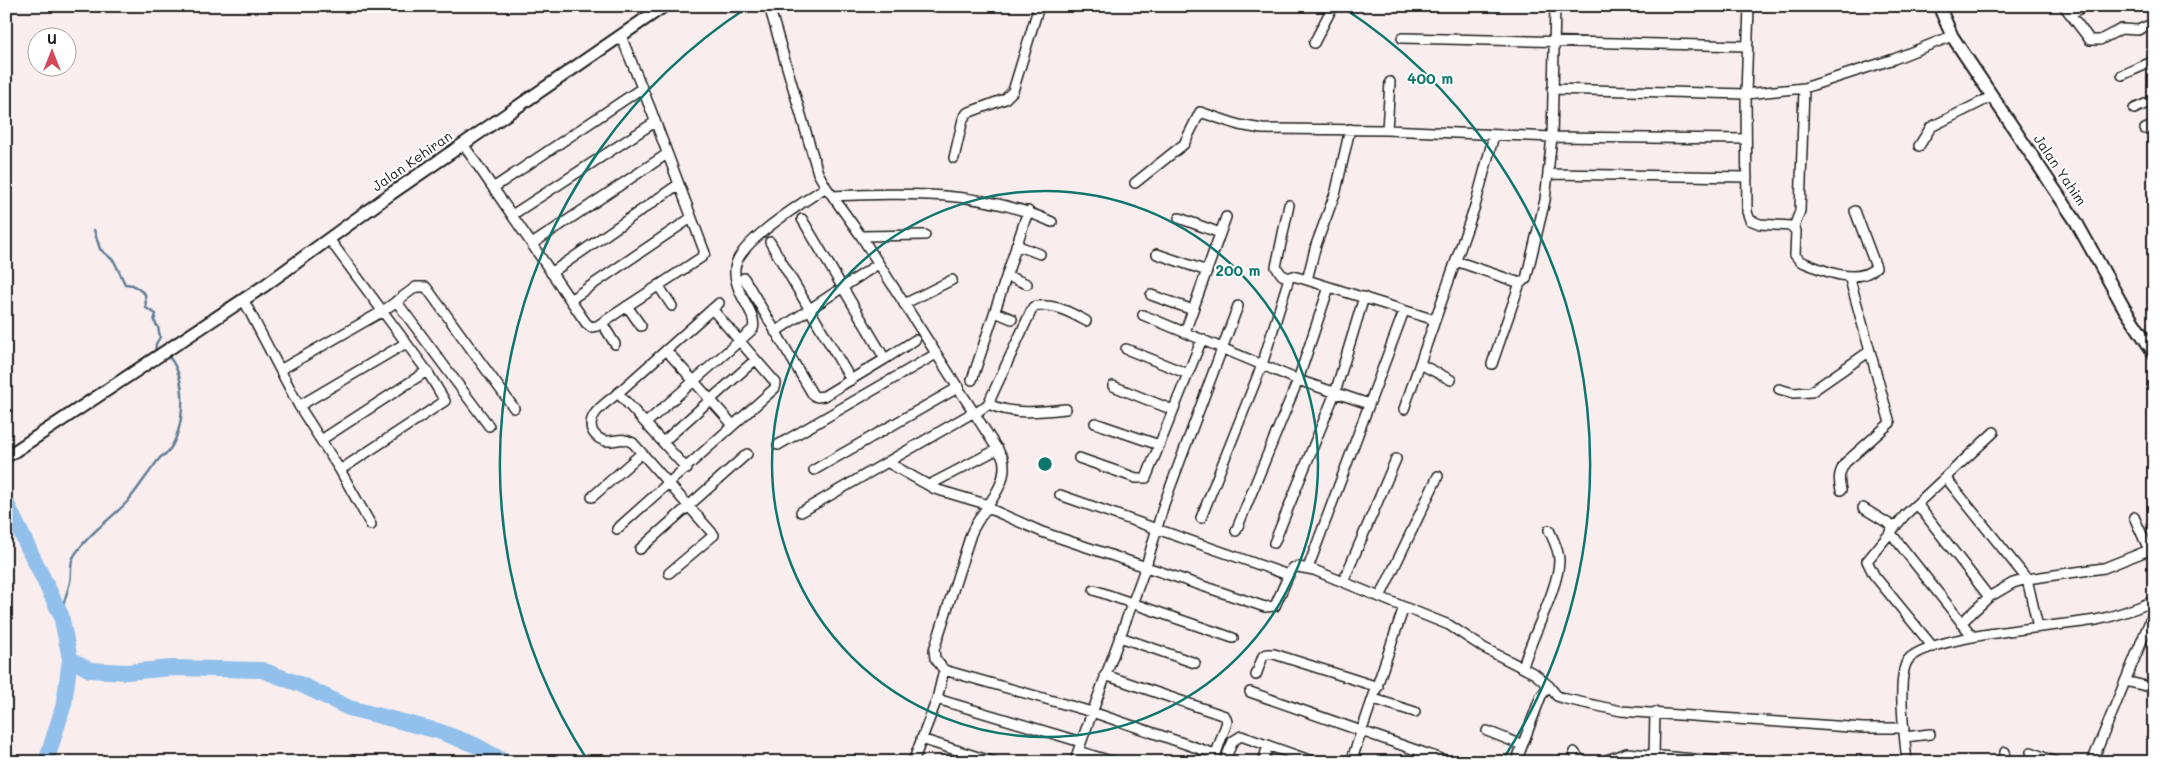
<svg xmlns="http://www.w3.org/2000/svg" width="2160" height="768" font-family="Mali,sans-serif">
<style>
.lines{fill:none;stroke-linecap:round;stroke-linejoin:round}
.stream{stroke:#627e99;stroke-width:2.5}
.river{stroke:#91c0ec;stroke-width:16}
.minor-casing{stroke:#1c1c1c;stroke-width:12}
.tertiary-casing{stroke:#1c1c1c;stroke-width:15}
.minor{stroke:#fff;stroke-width:9}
.tertiary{stroke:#fff;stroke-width:11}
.ring{fill:none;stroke:#0f766e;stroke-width:2.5}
.labels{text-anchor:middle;stroke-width:4;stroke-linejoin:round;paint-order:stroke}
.street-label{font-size:14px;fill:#1c1c1c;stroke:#fff}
.centre{fill:#0f766e;stroke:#fff;stroke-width:2.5}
.ring-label{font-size:15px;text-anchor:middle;font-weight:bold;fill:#0f766e;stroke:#fff;stroke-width:4;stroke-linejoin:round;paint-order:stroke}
</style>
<rect width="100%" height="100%" fill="#f9eeed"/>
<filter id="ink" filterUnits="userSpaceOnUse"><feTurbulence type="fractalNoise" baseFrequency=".02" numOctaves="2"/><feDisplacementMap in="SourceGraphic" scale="10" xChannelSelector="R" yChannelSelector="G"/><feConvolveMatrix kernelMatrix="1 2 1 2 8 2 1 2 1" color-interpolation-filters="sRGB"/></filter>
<g filter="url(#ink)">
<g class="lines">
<!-- stream -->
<path class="stream" d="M 94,230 L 100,249 L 114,261 L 125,284 L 133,285 L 145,294 L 146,308 L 156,314 L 154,321 L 158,327 L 160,337 L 156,344 L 155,354
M 61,615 C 63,604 67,593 70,582 C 72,572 69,561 76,553 C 90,532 110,520 127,502 C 138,489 148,473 159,459 C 161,456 165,455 168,452 C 185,429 188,381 170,358 L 164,358"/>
<!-- river -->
<path class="river" d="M 6,502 L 61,615 L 70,659 L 64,704 L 46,762
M 70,659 L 90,670 L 127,672 L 172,668 L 262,670 L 302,685 L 349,708 L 438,731 L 475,745 L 505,762"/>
<defs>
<path id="minor" d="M 769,6 L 818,173 L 826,187 L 861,236 L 1003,458 C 1010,487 981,509 971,534 L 934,650 L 935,658 L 944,670 L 1092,712 L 1215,754
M 1555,6 L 1552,137 L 1746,139
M 1735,6 L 1749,7
M 2064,6 L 2090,40 L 2100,40 L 2121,29 L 2138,30 L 2154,23
M 2070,14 L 2085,6
M 1402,38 L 1747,46
M 1314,43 L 1333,6
M 2122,75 L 2154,61
M 1552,89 L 1746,94 L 1749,6
M 2134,109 L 2154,100
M 2145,129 L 2154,125
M 1387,130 L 1390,82
M 463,144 L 586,323 L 591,327 L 597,326 L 702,257 L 705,253 L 651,110 L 621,36
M 1919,146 L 1931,127 L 1991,97
M 954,158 L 963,119 L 967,113 L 1005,99 L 1013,91 L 1039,6
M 1549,174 L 1747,177
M 1135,183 L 1184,144 L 1200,112 L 1239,125 L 1262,129 L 1387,130 L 1552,137 L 1545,200 L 1526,279 L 1520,283 L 1456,261
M 493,188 L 642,88
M 833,196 C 907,193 983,190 1052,222
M 1289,205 L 1276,267 L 1282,275 L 1289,278
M 1855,211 L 1876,267 C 1857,287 1820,269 1800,261 L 1795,255 L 1796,231 L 1791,226 L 1760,224 L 1750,220 L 1747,212 L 1746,94 L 1804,88 L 1894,59 L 1952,36
M 512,215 L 655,122
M 1179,218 L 1220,233
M 802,219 L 885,359 L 915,340
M 1794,227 L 1800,211 L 1804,88
M 861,236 L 925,235
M 329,239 L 427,371 L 445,401 L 340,470
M 770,242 L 851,380
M 532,244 L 667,154
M 1016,245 L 1040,254
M 1157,254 L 1207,271
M 551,273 L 679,184
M 1007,276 L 1027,284
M 744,278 L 813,395 L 817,397 L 824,396 L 885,359
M 1307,280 L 1316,245 L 1336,191 L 1350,129
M 658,285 L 672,306
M 1151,295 L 1193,310
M 243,299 L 299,406 L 340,470 L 371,525
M 570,300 L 691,218
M 396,301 L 489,426
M 904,304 L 952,280
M 627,306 L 641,326
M 995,312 L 1012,319
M 1143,315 L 1298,380 L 1369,404
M 602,323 L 615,344
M 775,332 L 878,264
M 1185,332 L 1226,217
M 1126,349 L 1188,374
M 666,350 L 733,425
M 1420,364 L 1451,380
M 1492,364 L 1520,283
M 280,370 L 383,311 L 416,287 L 426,287 L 514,408
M 972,380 L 1028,211
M 1113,386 L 1173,410
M 1779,389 L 1793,393 L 1811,392 L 1870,351
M 618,393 C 608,402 584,415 593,432 C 596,437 601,440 606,441 C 617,442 621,436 633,443 L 714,535 L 669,573
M 988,404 C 1013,415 1039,412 1066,409
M 299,406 L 406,343
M 1404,409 L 1475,206 L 1494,135
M 975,414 L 988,404 L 1033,307 C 1053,302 1069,312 1086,321
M 646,423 L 753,329 C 757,317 743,301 739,290 C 736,282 733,272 736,264 C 743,239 804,202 826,187
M 1095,423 L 1159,445
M 321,440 L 427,371
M 663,442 L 755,360
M 778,445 L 936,354
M 1079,458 L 1136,478 L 1146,478 L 1202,339
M 887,462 L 935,489 L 989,505
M 687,469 L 618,393 L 719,303
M 814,470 L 959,387
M 1946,478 L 2027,579 L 2038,627
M 929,485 L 998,449
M 1841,490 C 1838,478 1839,473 1845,463 L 1890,423 L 1849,276
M 1060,495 L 1288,575
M 592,497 L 642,453
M 1917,504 L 1989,597
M 988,508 L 1042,532 L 1265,607 L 1275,606 L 1290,572 L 1293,568 L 1298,567 L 1314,570 L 1404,607
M 1863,508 L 1894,527
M 801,512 L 974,412
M 2134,517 L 2149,550
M 1201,518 L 1262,365 L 1289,278 L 1293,276 L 1307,280 L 1435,320
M 617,529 L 775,388 L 776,383 L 712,309
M 1236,531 L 1298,380 L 1329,287
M 1890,532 L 1973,637
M 1274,543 L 1335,393 L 1364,297
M 640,549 L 747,454
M 1308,568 L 1404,311
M 1343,582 L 1396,459
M 1094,590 L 1233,638
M 1380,597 L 1438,476
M 1961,623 L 1989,597 L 2013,583 L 2027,579 L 2104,568 L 2154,548
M 1120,637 L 1195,663
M 1933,647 L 1874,575 L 1867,561 L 1905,515 L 1994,432
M 1523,667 C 1531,637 1559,588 1559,560 C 1559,550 1553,539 1549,530
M 1105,675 L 1225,716 L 1227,722 L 1213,762
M 1256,675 L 1263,656 L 1267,654 L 1274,654 L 1378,687
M 2125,681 L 2154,688
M 1250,692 L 1450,762
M 937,699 L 1081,742
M 1374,699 L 1415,712
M 1655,712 L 1654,755 L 1656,762
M 1487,731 L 1522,745
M 1905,737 L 1930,734
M 921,739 L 994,762
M 1574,752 L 1582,762
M 2031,752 L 2055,762
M 913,762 L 937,699 L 944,670
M 1075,762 L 1078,751
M 1114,762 L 1078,751 L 1146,566 L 1164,504 L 1238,306
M 1224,762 L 1233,741 L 1241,736 L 1315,762
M 1263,762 L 1268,745
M 1351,762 L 1404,607 L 1449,625 L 1484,648 L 1535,674 L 1549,686
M 1516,762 L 1541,696 L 1549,686 L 1557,696 L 1566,699 L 1621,711 L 1863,728 L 1904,728
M 1601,762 L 1627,753 L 1728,762
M 1907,762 C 1905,740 1896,677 1908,660 C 1927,635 2062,626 2096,620 C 2116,616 2135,609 2154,601
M 1999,762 L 2004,758 L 2005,752
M 2092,762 L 2154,611"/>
<path id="tertiary" d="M 1939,6 L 1952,36 L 2075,220 L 2124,308 L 2154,353
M 6,457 L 264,286 L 392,193 L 664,6"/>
</defs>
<!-- minor casing -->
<use href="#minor" class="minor-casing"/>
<!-- tertiary casing -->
<use href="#tertiary" class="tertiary-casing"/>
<!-- minor -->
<use href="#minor" class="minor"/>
<!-- tertiary -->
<use href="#tertiary" class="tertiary"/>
</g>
</g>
<!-- distance rings -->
<g class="ring">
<circle cx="1045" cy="464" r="273"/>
<path d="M588 761A545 545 0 0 1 748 7M1342 7A545 545 0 0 1 1502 761"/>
</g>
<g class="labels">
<!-- street labels -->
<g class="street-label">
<text transform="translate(412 161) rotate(-35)" y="5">Jalan Kehiran</text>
<text transform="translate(2060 170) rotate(56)" y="5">Jalan Yahim</text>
</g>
</g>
<circle cx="1045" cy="464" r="8" class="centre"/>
<g class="ring-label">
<text x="1430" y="84">400 m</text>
<text x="1238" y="276">200 m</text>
</g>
<!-- margin -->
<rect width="2160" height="768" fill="none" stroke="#fff" stroke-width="25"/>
<rect x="12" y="12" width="2135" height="743" fill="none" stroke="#1c1c1c" stroke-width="2" filter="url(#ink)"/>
<!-- north arrow -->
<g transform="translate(52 52)"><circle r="24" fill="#ffffff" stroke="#a4a4a4"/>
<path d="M0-4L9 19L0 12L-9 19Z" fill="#d1495b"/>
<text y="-8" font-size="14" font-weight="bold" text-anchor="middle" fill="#1c1c1c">U</text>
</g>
</svg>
